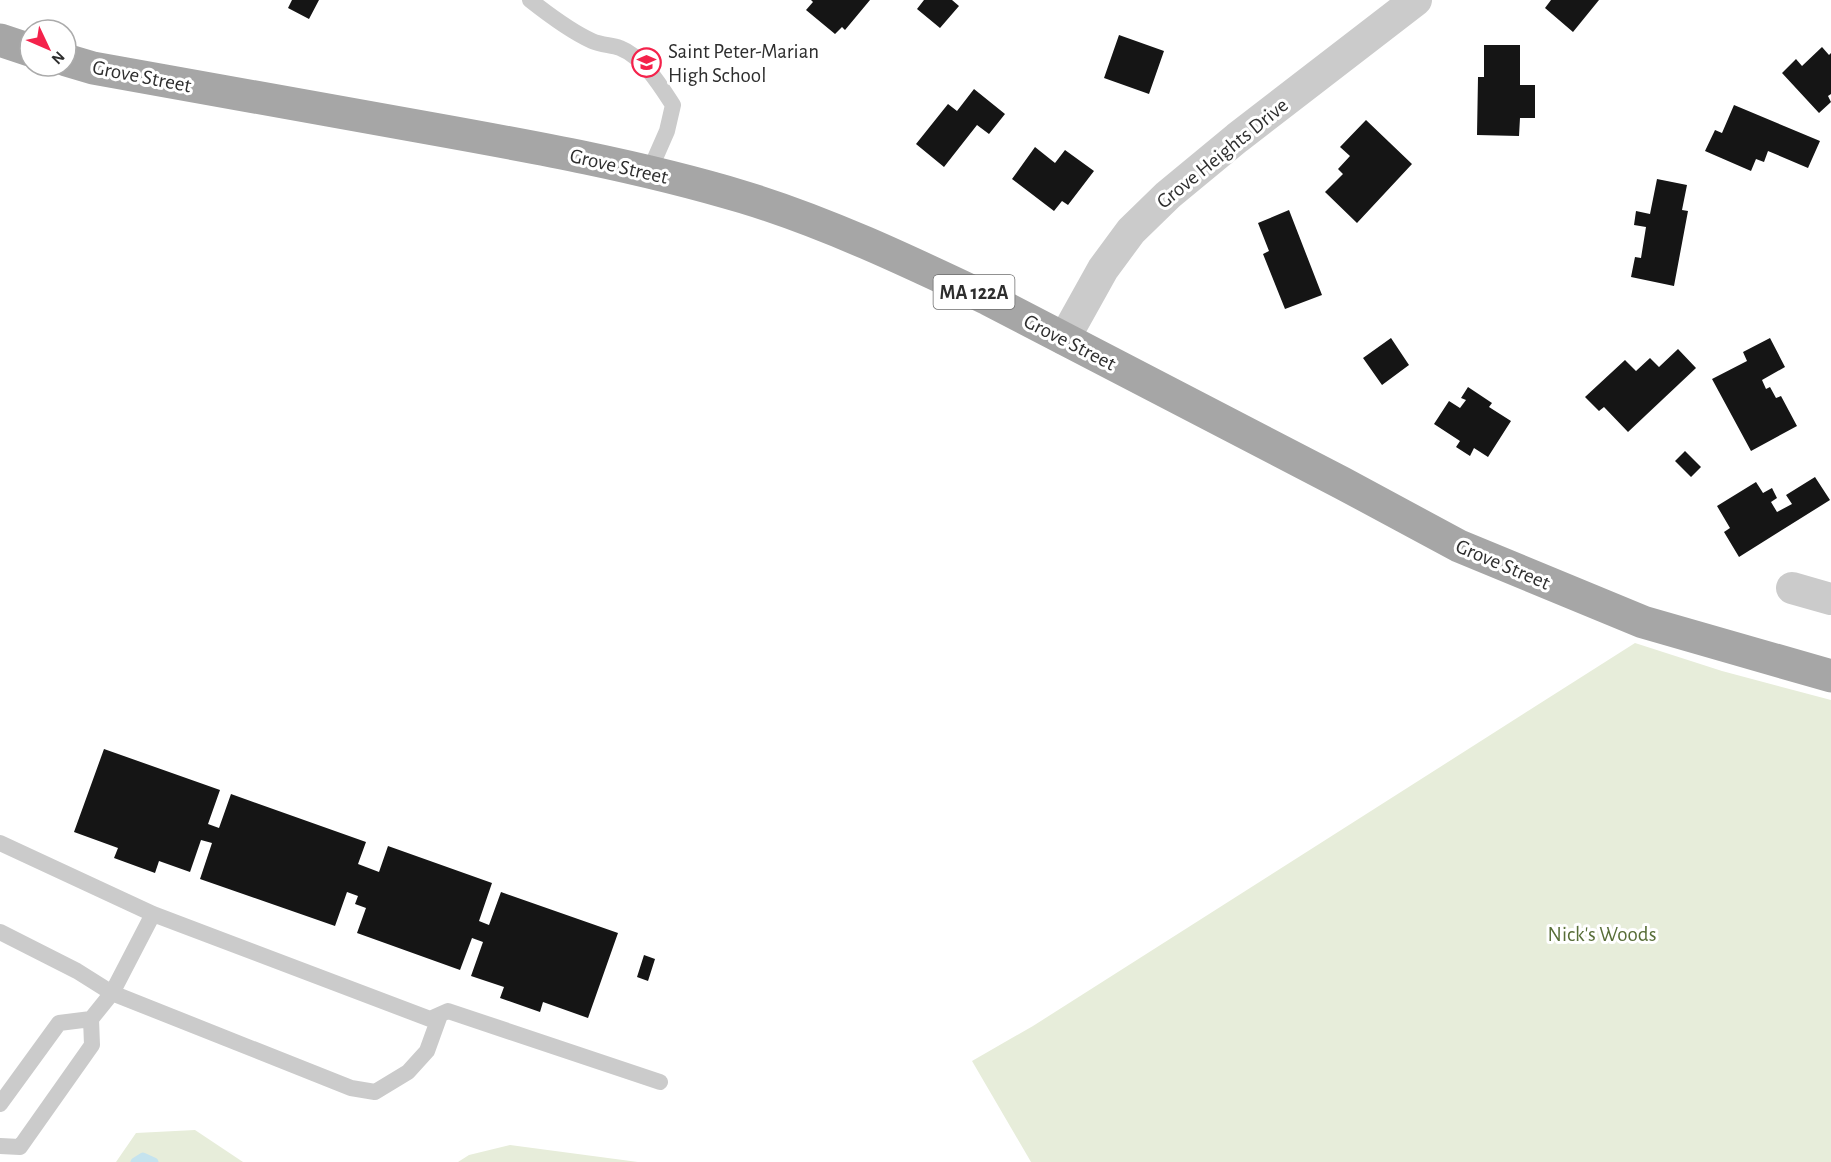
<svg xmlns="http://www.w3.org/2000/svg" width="1831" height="1162" font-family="'Alegreya Sans',sans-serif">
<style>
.green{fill:#e7edda}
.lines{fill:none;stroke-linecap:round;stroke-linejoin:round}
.stream{stroke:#c5e3ee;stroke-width:9}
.building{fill:#151515}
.lane{stroke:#cbcbcb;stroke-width:16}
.street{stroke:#cbcbcb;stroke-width:32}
.primary{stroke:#a6a6a6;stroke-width:33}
.labels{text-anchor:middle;stroke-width:6;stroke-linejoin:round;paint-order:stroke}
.shield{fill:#fff;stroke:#6d6d6d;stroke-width:1.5}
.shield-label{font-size:20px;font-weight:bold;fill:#2e2e2e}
.poi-label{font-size:21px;fill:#2e2e2e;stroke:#fff;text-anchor:start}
.street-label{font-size:21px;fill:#2e2e2e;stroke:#fff}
.park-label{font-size:21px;fill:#586e38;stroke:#fff}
</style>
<rect width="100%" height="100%" fill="#fff"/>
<!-- green -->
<path class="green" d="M 1635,643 L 1722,671 L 1831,700 L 1831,1162 L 1031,1162 L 972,1061 L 1033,1026 Z
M 195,1130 L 243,1162 L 116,1162 L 136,1133 Z
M 510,1145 L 638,1162 L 458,1162 L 469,1155 Z"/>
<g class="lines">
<!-- stream -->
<path class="stream" d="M 135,1162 L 143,1157 L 154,1162"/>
</g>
<!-- building -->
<path class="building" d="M 292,0 L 319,0 L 309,19 L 288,8 Z
M 811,0 L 870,0 L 845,30 L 842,27 L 835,34 L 806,10 L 813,2 Z
M 924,0 L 952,0 L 959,6 L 940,28 L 917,9 Z
M 1551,0 L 1599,0 L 1573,32 L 1545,8 Z
M 1119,35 L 1164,51 L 1149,94 L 1104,78 Z
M 1484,45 L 1520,45 L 1520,85 L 1535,85 L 1535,118 L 1520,118 L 1519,136 L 1477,135 L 1478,77 L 1484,77 Z
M 1822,47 L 1829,55 L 1831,53 L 1831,94 L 1828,96 L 1831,102 L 1819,113 L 1782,73 L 1796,59 L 1802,66 Z
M 974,89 L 1005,114 L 989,134 L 977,125 L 944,167 L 916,144 L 948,104 L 957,111 Z
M 1734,105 L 1820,141 L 1808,168 L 1768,151 L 1764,162 L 1756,159 L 1751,171 L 1705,151 L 1715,130 L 1722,133 Z
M 1366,120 L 1412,164 L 1357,223 L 1325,192 L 1343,174 L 1338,169 L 1350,156 L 1340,147 Z
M 1035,147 L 1055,163 L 1065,150 L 1094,171 L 1068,205 L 1062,201 L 1054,211 L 1012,179 Z
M 1657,179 L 1687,185 L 1682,210 L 1688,211 L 1674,286 L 1631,277 L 1635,257 L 1641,258 L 1646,227 L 1634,225 L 1636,211 L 1650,214 Z
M 1289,210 L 1322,295 L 1285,309 L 1263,254 L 1269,251 L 1258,223 Z
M 1391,338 L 1409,365 L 1382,385 L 1363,358 Z
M 1770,338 L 1785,367 L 1762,380 L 1766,389 L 1770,387 L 1776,398 L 1781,396 L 1797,426 L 1751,451 L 1712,379 L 1747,361 L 1743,352 Z
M 1678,349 L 1696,368 L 1628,432 L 1604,407 L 1599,411 L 1585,397 L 1625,360 L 1636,371 L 1650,358 L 1659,367 Z
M 1468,387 L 1492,403 L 1489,407 L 1511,421 L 1488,457 L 1474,448 L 1470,456 L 1456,447 L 1460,441 L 1434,424 L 1449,401 L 1460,408 L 1466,400 L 1461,398 Z
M 1685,451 L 1701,467 L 1691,477 L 1675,461 Z
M 1815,477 L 1830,500 L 1739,557 L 1724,532 L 1730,528 L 1717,506 L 1756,482 L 1763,493 L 1772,488 L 1777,498 L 1771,502 L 1777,512 L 1792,504 L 1786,495 Z
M 104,749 L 220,790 L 208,824 L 219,828 L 231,794 L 366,842 L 358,864 L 379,872 L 388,846 L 492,883 L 479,921 L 489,925 L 501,892 L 618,933 L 588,1018 L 543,1002 L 540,1012 L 500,998 L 504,987 L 471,976 L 483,942 L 472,938 L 460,970 L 357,933 L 366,908 L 355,904 L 358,896 L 347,892 L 335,926 L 200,879 L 212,843 L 201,840 L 190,872 L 159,861 L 155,873 L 114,858 L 118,848 L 74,832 Z
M 644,955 L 655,959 L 648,981 L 637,977 Z"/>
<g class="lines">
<!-- lane -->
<path class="lane" d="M 530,0 C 549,15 570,31 592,41 C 601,45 611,45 620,48 C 643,57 660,85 673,105 L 667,131 L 649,172
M 0,843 L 153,914 L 430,1019 L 448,1011 L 660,1082
M 0,932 L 77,971 L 112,993 L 351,1088 L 375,1092 L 408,1072 L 427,1051 L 440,1015
M 0,1104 L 59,1023 L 91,1019
M 0,1146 L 20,1147 L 92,1045 L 91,1019 L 112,993 L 153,914"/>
<!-- street -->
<path class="street" d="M 1064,339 L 1103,269 L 1131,231 L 1168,195 L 1237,138 L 1416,0
M 1792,588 L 1831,599"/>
<!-- primary -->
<path class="primary" d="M 0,40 L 30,50
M 66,60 L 93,68 C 205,88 317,108 428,128 C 534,147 640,166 743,197 C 826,222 910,262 988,299 L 1342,483 L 1459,546 L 1643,622 L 1831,676"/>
</g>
<!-- icons -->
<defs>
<symbol id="school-ring" viewBox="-11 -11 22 22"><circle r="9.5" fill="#fff" stroke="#f4224b" stroke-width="1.5"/><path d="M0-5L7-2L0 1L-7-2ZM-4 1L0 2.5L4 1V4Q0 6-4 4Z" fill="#f4224b"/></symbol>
</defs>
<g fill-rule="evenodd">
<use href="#school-ring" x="630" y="46" width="33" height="33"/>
</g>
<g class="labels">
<!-- shield labels -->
<rect class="shield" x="933.5" y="275" width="81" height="34" rx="4.5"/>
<g class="shield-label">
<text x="974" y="299">MA 122A</text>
</g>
<!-- poi labels -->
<g class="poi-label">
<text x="668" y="58">Saint Peter-Marian<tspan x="668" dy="24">High School</tspan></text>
</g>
<!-- street labels -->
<g class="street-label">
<text transform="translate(142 76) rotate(11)" y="7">Grove Street</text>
<text transform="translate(1222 153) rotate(-39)" y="7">Grove Heights Drive</text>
<text transform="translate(619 166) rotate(13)" y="7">Grove Street</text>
<text transform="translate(1070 342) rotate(27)" y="7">Grove Street</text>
<text transform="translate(1503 564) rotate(23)" y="7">Grove Street</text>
</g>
<!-- park labels -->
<g class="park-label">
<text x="1602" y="941">Nick's Woods</text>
</g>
</g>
<!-- north arrow -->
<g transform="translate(48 48) rotate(134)"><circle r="28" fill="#ffffff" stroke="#ababab" stroke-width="1.5"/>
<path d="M0-4.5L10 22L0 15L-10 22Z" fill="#f4224b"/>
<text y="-9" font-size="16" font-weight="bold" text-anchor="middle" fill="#2e2e2e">N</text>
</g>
</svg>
